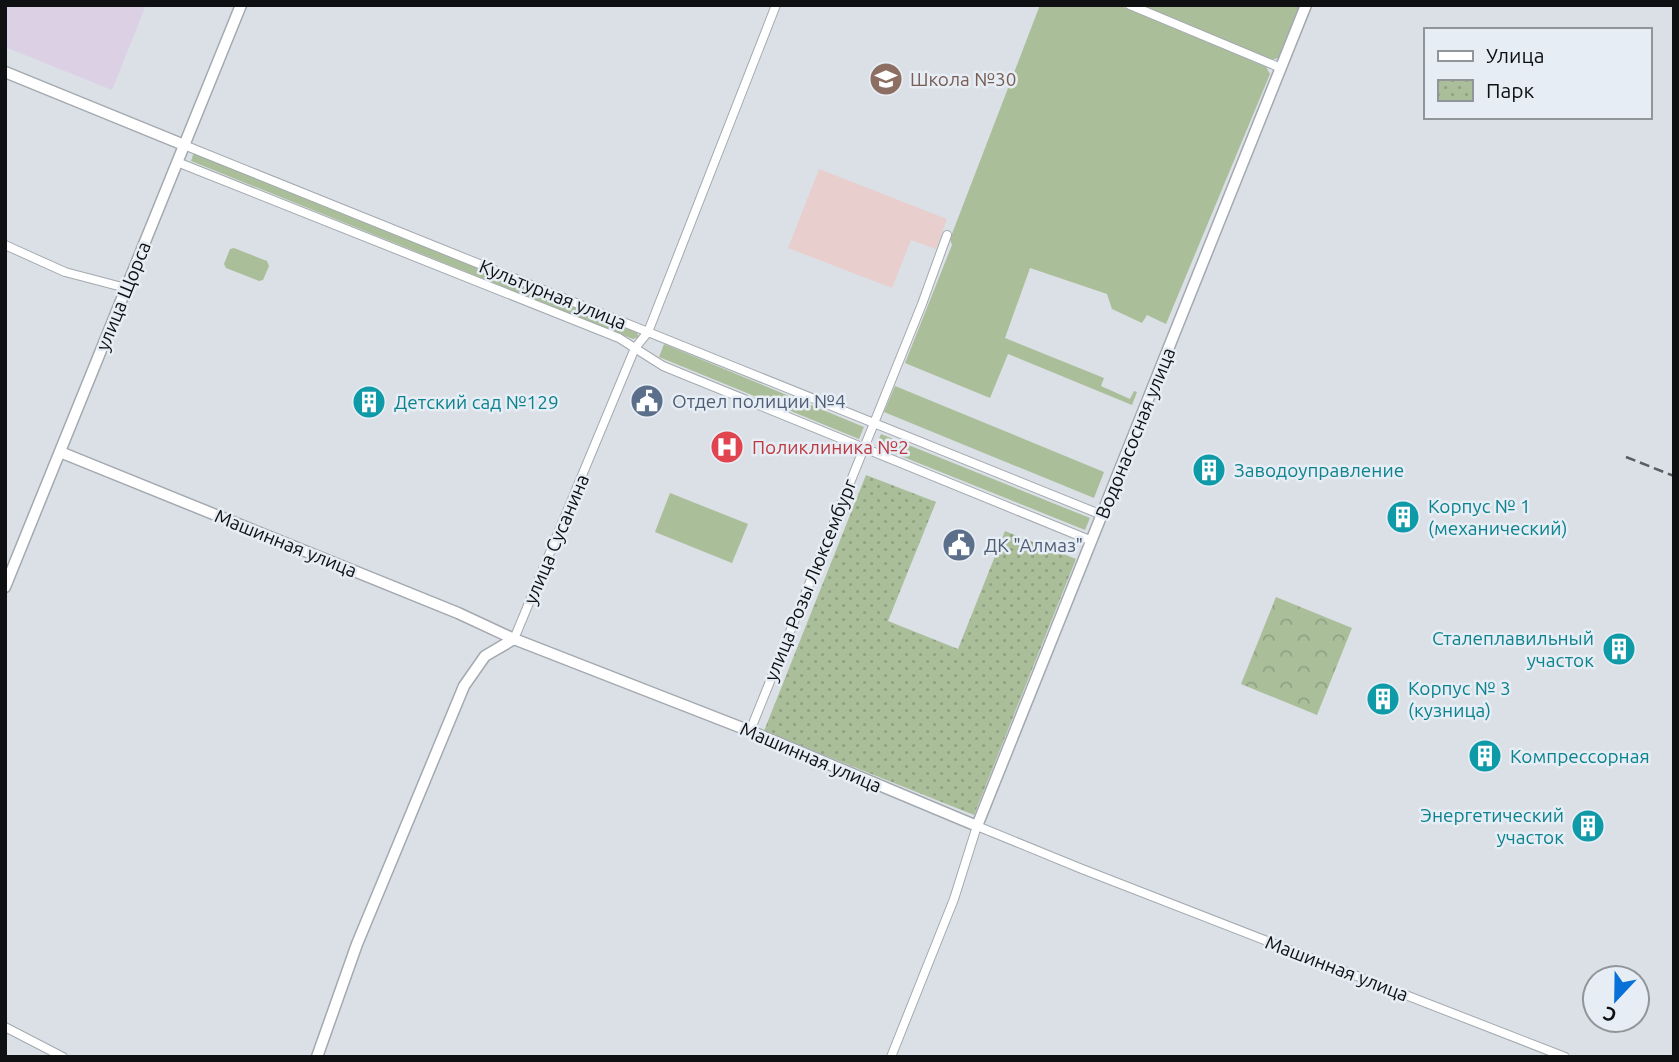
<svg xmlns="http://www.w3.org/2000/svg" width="1679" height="1062" font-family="Ubuntu,sans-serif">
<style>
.commercial{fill:#e9cece}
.medical{fill:#dcd0e4}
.green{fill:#aabe9a}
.forest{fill:url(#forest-crowns)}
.park{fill:url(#park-dots)}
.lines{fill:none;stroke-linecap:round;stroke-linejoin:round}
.street-casing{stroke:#a3a9af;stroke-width:10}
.secondary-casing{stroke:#a3a9af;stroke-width:13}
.street{stroke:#fff;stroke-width:8}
.secondary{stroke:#fff;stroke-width:10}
.rail{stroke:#5a5d61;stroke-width:2.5;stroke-dasharray:10 5;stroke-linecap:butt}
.labels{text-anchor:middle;stroke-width:5;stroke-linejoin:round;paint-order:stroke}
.education-label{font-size:19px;fill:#785e54;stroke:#e7edf4;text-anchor:start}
.street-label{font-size:19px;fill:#0e1012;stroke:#e7edf4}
.service-label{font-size:19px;fill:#4e5e75;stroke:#e7edf4;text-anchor:start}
.culture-label{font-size:19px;fill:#0d838f;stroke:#e7edf4;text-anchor:start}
.health-label{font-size:19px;fill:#be3a42;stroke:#e7edf4;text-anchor:start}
</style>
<defs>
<pattern id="forest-crowns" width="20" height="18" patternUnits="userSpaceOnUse" patternTransform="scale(1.75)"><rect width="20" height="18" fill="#aabe9a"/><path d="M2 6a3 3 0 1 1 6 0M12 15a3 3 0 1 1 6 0" fill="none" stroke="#91a284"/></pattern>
<pattern id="park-dots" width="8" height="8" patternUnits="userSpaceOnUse" patternTransform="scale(1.75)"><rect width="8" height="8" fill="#aabe9a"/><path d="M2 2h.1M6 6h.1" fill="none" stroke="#91a284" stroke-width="1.8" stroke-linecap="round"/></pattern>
</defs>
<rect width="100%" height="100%" fill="#dae0e6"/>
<!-- commercial -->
<path class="commercial" d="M 819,169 L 947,219 L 936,249 L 911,240 L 892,288 L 788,248 Z"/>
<!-- medical -->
<path class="medical" d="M 5,5 L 146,5 L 112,90 L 5,47 Z"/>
<!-- green -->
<path class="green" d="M 1040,5 L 1119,5 L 1266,67 L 1270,74 L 1166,324 L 1147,315 L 1142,323 L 1112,309 L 1107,294 L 1030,268 L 1005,338 L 1104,378 L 1101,386 L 1130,399 L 1134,391 L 1137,392 L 1132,405 L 1008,354 L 990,398 L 905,363 L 952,245 L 950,239 Z
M 1141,5 L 1301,5 L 1279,58 L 1270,60 Z
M 194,152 L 636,331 L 639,337 L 633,339 L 191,161 Z
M 234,248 L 267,261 L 269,266 L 263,280 L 259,281 L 226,268 L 224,264 L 230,249 Z
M 664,344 L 864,427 L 859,439 L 659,357 Z
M 895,386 L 1104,472 L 1094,498 L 884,412 Z
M 881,434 L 1090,518 L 1085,530 L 876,446 Z
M 670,493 L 748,524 L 732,563 L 655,532 Z"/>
<!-- forest -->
<path class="forest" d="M 1276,597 L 1352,628 L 1317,715 L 1241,684 Z"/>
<!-- park -->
<path class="park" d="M 866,475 L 936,502 L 888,621 L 958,649 L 1005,531 L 1076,559 L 974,815 L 764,731 Z"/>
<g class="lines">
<defs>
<path id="street" d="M 1130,5 L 1281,68
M 184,145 L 1102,515
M 177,162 L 619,338 L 663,366 L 1092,541
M 5,245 L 65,272 L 126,288
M 514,639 L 635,348 L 648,332 L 776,5
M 750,731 L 922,304 L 947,235
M 5,1027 L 63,1057
M 891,1057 L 954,899 L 977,826 L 1082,869 L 1565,1057"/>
<path id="secondary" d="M 5,72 L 184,145
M 60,452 L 458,613 L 514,639 L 750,731 L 977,826 L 1306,5
M 5,587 L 241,5
M 317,1057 L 357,944 L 464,686 L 485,656 L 514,639"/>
</defs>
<!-- street casing -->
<use href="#street" class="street-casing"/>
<!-- secondary casing -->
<use href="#secondary" class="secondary-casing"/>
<!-- street -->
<use href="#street" class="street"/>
<!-- secondary -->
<use href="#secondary" class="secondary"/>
<!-- rail -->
<path class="rail" d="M 1626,457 L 1674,476"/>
</g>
<!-- icons -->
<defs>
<symbol id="school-disc" viewBox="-11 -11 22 22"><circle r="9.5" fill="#8d6e63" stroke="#e7edf4"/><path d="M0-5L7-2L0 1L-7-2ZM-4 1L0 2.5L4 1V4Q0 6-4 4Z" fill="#fff"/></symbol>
<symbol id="civic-disc" viewBox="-11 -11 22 22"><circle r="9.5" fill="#5c6f8a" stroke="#e7edf4"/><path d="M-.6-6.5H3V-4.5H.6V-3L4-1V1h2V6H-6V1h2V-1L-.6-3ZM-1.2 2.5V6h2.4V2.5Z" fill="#fff"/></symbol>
<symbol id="building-disc" viewBox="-11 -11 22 22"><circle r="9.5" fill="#0f9aa8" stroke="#e7edf4"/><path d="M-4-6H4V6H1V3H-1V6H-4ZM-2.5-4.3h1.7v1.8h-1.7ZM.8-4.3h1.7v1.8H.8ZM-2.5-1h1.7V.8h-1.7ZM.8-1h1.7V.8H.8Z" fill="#fff"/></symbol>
<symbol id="hospital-disc" viewBox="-11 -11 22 22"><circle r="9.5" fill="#e0444e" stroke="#e7edf4"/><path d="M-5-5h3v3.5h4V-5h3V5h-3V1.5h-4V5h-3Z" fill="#fff"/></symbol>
</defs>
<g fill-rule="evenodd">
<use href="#school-disc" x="867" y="60" width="38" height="38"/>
<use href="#civic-disc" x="628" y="382" width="38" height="38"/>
<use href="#building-disc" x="350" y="383" width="38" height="38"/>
<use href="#hospital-disc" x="708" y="428" width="38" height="38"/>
<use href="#building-disc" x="1190" y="451" width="38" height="38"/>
<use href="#building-disc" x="1384" y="498" width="38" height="38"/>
<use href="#civic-disc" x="940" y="526" width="38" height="38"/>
<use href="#building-disc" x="1600" y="630" width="38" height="38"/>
<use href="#building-disc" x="1364" y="680" width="38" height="38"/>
<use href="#building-disc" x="1466" y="737" width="38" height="38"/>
<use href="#building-disc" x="1569" y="807" width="38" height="38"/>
</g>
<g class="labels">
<!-- education labels -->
<g class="education-label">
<text x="910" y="86">Школа №30</text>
</g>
<!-- street labels -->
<g class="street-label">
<text transform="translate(553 294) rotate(22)" y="7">Культурная улица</text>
<text transform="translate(123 296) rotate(-68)" y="7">улица Щорса</text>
<text transform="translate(1135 433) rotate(-68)" y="7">Водонасосная улица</text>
<text transform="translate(556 539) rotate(-67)" y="7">улица Сусанина</text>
<text transform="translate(286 543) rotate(22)" y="7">Машинная улица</text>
<text transform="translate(810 580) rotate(-68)" y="7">улица Розы Люксембург</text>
<text transform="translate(811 757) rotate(23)" y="7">Машинная улица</text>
<text transform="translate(1337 968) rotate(21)" y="7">Машинная улица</text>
</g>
<!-- service labels -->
<g class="service-label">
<text x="672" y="408">Отдел полиции №4</text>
<text x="984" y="552">ДК "Алмаз"</text>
</g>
<!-- culture labels -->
<g class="culture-label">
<text x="394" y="409">Детский сад №129</text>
<text x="1234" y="477">Заводоуправление</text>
<text x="1428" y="513">Корпус № 1<tspan x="1428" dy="22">(механический)</tspan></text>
<text x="1594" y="645" text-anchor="end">Сталеплавильный<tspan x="1594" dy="22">участок</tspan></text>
<text x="1408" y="695">Корпус № 3<tspan x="1408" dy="22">(кузница)</tspan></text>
<text x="1510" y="763">Компрессорная</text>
<text x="1564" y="822" text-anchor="end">Энергетический<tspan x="1564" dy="22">участок</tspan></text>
</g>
<!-- health labels -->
<g class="health-label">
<text x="752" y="454">Поликлиника №2</text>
</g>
</g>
<!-- border -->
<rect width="1679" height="1062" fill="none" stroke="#0e1012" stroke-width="14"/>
<!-- legend -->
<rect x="1424" y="28" width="228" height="91" fill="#e7edf4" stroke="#90959a" stroke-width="2"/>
<rect x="1438" y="51" width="35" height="10" fill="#ffffff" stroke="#90959a" stroke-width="2"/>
<text x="1486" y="63" font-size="21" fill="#0e1012">Улица</text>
<rect x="1438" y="80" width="35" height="21" fill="url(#park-dots)" stroke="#90959a" stroke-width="2"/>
<text x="1486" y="98" font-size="21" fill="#0e1012">Парк</text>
<!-- north arrow -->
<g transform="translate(1616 999) rotate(202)"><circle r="33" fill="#e7edf4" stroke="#90959a" stroke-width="2"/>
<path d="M0-5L12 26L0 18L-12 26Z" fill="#0771d9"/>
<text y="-10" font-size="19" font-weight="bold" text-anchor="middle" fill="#0e1012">С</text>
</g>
</svg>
